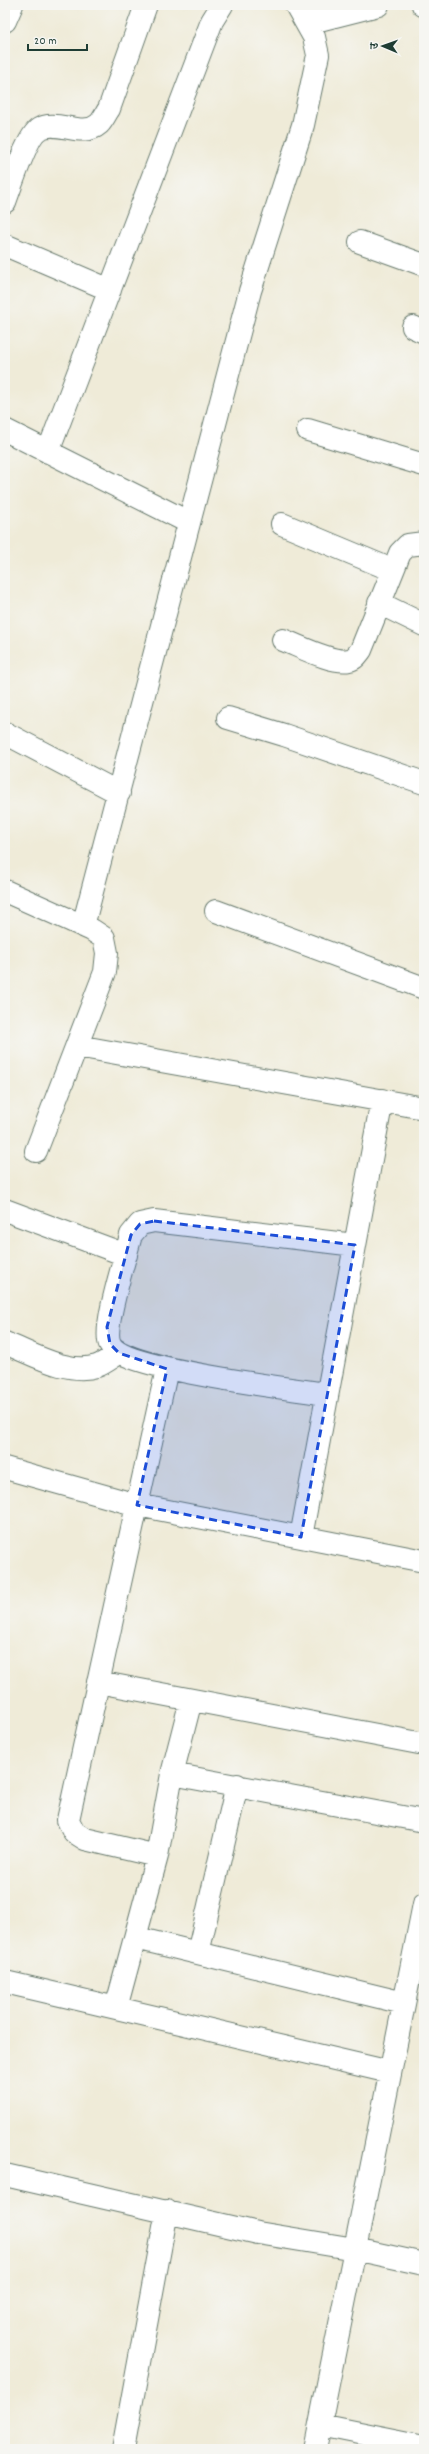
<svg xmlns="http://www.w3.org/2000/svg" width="429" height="2454" font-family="Dekko,'Playpen Sans Deva',sans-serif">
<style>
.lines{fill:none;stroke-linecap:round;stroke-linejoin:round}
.minor-casing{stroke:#687a6d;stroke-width:24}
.minor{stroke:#fff;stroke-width:22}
.marked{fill:#1d4ed8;fill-opacity:0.2;stroke:#1d4ed8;stroke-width:3;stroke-dasharray:8 5;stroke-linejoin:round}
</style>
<rect width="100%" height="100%" fill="#f6f6f2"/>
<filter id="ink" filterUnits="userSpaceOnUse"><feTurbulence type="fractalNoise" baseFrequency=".025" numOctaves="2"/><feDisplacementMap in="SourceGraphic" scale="8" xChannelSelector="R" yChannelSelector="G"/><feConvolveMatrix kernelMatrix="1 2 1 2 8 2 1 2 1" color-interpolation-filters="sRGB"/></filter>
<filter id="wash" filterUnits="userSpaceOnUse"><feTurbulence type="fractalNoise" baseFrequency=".012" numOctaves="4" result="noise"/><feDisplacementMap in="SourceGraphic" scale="16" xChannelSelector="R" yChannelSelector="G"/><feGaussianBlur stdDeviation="0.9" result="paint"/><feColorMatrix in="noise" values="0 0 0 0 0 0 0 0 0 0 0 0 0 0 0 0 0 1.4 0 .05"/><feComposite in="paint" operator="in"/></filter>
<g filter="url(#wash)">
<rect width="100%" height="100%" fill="#efebd8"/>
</g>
<g filter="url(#ink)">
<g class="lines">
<defs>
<path id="minor" d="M 423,5 L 424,5
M 5,21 L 12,5
M 307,23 L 378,5
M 5,202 C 10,188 28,135 39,129 C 57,118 82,139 99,124 C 103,120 106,113 109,109 L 146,5
M 360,242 L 424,265
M 5,245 L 110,290
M 413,327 L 424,332
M 5,430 L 188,522
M 308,430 L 424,465
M 48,452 L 212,21 L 222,5
M 282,524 L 392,570
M 379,603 L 424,625
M 283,640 C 299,646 333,664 349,660 C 355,659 357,655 361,650 L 400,553 L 408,545 L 424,543
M 228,718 L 284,735 L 424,783
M 5,733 L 119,793
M 5,891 L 92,930 L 104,938 L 107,953 L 105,972 L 36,1151
M 216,911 L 424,988
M 83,926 L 250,291 L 303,125 L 318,55 L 314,37 L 296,5
M 77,1046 L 424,1108
M 5,1210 L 126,1255
M 5,1343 C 33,1354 67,1375 97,1366 C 105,1363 112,1357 119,1353
M 327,1394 C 294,1389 122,1369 110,1344 C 102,1328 126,1256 131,1235 L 140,1224 L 154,1221 L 355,1245
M 5,1468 L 137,1505 L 424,1561
M 301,1537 L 382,1100
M 98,1682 L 424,1744
M 172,1774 L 424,1821
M 157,1856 L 85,1839 L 74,1832 L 68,1820 L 167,1369
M 136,1938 L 404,2003
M 198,1953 L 237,1785
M 5,1982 L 390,2072
M 116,2008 L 157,1856 L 172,1774 L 191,1700
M 5,2175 L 258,2233 L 355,2249 L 424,2264
M 320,2425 L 424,2446
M 123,2449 L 167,2211
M 315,2449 L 424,1904"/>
</defs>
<!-- minor casing -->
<use href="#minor" class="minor-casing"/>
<!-- minor -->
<use href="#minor" class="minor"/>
</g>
</g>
<!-- marked area -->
<path class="marked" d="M 154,1221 L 355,1245 L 301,1537 L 137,1505 L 167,1369 L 119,1353 L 110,1344 L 107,1327 L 131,1235 L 140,1224 Z"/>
<!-- margin -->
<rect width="429" height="2454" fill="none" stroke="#f6f6f2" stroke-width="20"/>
<!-- north arrow -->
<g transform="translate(383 46) rotate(272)" stroke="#f6f6f2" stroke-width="3" paint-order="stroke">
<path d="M0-3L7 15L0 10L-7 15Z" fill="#1f3d34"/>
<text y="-6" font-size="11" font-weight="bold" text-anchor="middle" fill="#1f3d34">उ</text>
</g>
<!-- scale -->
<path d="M28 44v6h59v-6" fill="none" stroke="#1f3d34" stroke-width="2"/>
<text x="34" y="44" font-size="12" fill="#1f3d34" stroke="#f6f6f2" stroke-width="3" paint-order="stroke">20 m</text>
</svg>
